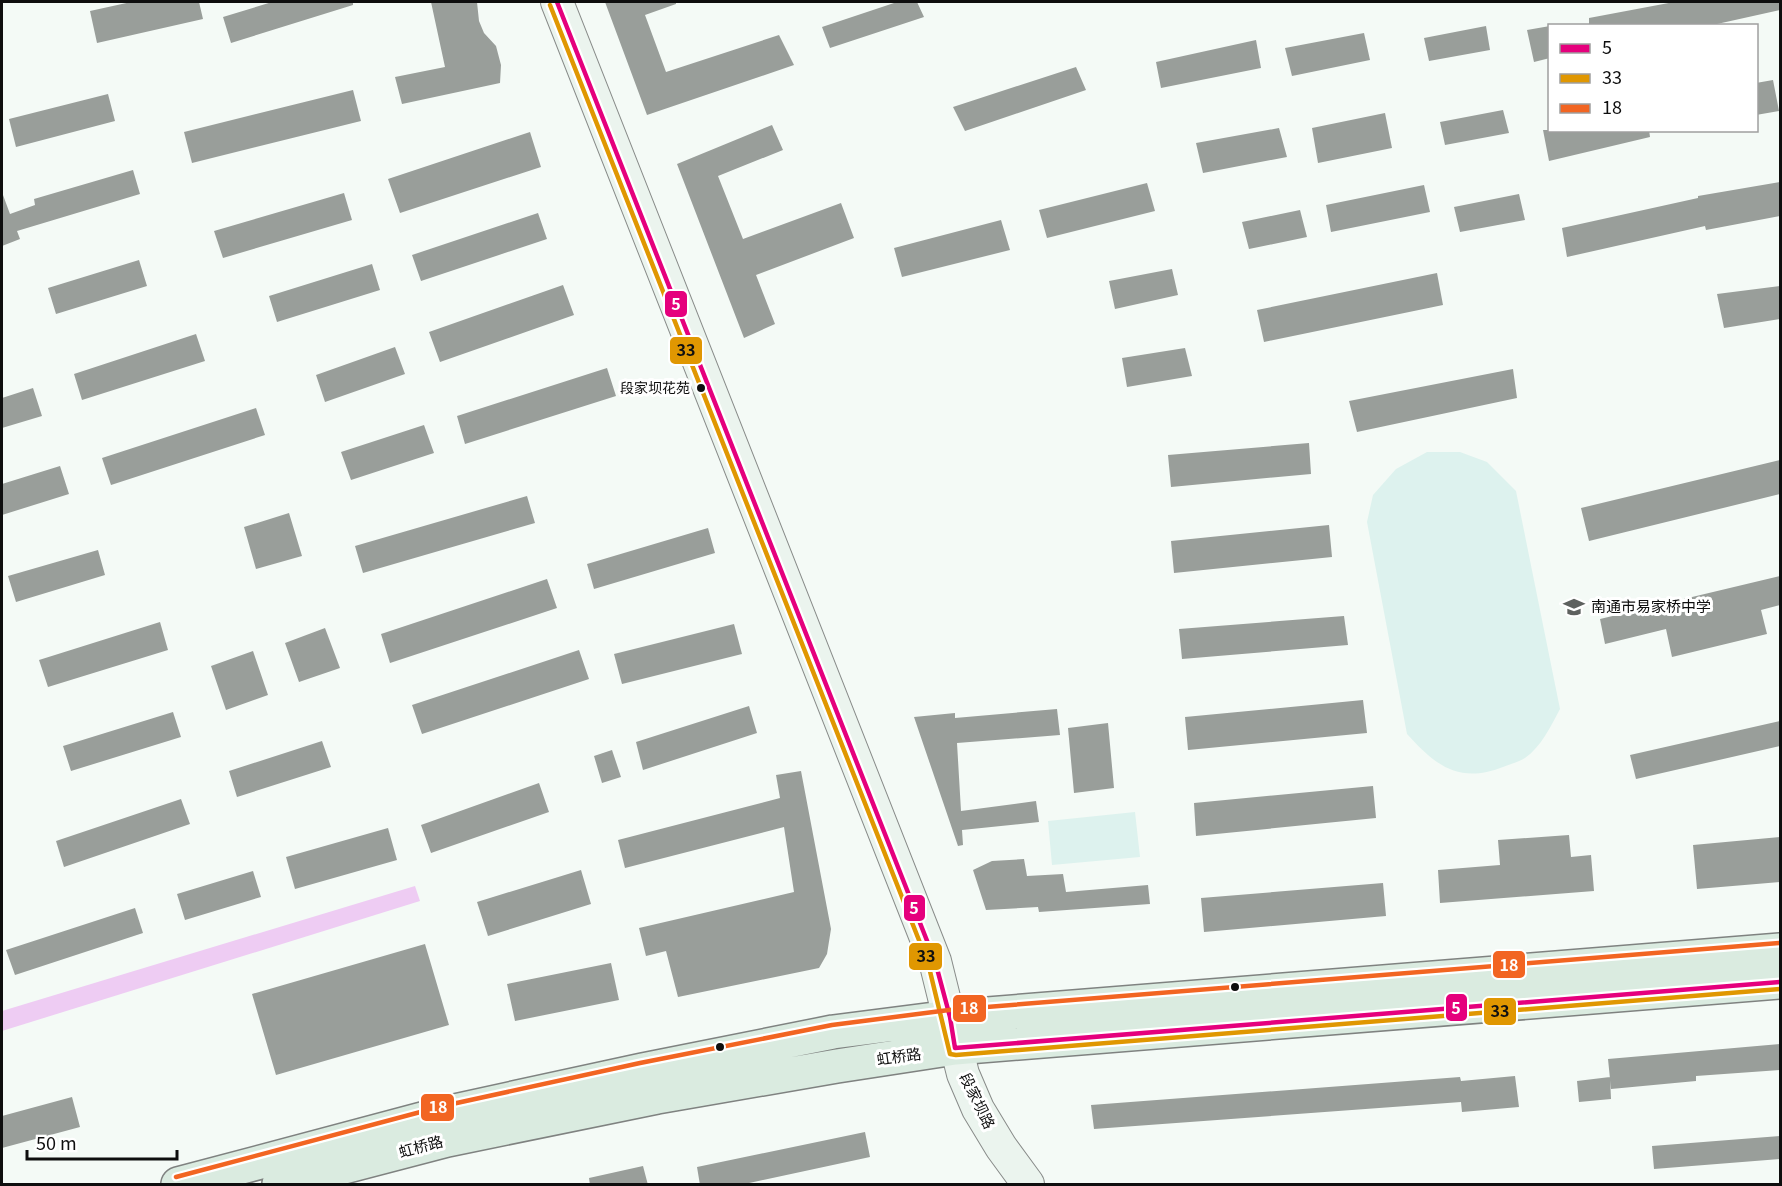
<svg xmlns="http://www.w3.org/2000/svg" width="1782" height="1186" font-family="Georgia,'Noto Sans SC',serif">
<style>
.pitch{fill:#ddf2ee}
.water{fill:#eeccf3}
.building{fill:#999e9a}
.lines{fill:none;stroke-linecap:round;stroke-linejoin:round}
.secondary-casing{stroke:#888b89;stroke-width:34}
.primary-casing{stroke:#7f8280;stroke-width:36}
.secondary{stroke:#ebf4ee;stroke-width:32}
.primary{stroke:#daebe0;stroke-width:33}
.bus-1-casing{stroke:#fff;stroke-width:9}
.bus-2-casing{stroke:#fff;stroke-width:9}
.bus-3-casing{stroke:#fff;stroke-width:9}
.bus-1{stroke:#e5007d;stroke-width:4.5}
.bus-2{stroke:#e09701;stroke-width:4.5}
.bus-3{stroke:#f26522;stroke-width:4.5}
.bus-dot{fill:#0e0e0e;stroke:#fff;stroke-width:2}
.labels{text-anchor:middle;stroke-width:6;stroke-linejoin:round;paint-order:stroke}
.bus-label{font-size:14px;fill:#0e0e0e;stroke:#fff;text-anchor:end}
.poi-label{font-size:15px;fill:#0e0e0e;stroke:#fff;text-anchor:start}
.street-label{font-size:15px;fill:#0e0e0e;stroke:#fff}
.line-badge{stroke:#fff;stroke-width:2}
.badge-label{font-size:16px;text-anchor:middle;font-weight:bold;fill:#fff}
.pale-badge-label{font-size:16px;text-anchor:middle;font-weight:bold;fill:#111}
</style>
<rect width="100%" height="100%" fill="#f4faf6"/>
<!-- pitch -->
<path class="pitch" d="M 1427,452 L 1460,452 L 1487,462 L 1516,491 L 1560,709 C 1551,726 1541,747 1525,758 C 1519,762 1510,764 1503,767 C 1459,784 1436,766 1407,734 L 1367,522 L 1373,495 L 1396,469 Z
M 1135,812 L 1140,857 L 1052,865 L 1048,821 Z"/>
<!-- water -->
<path class="water" d="M 415,886 L 420,901 L 2,1031 L 2,1011 Z"/>
<!-- building -->
<path class="building" d="M 131,2 L 199,2 L 203,19 L 97,43 L 90,11 Z
M 272,2 L 353,2 L 353,5 L 231,43 L 223,17 Z
M 431,2 L 477,2 L 479,21 L 484,33 L 496,46 L 501,65 L 500,83 L 402,104 L 395,77 L 445,67 Z
M 605,2 L 676,2 L 676,4 L 645,15 L 666,72 L 779,35 L 794,65 L 647,115 Z
M 897,2 L 917,2 L 924,17 L 830,48 L 822,27 Z
M 1674,2 L 1780,2 L 1780,10 L 1708,26 L 1589,26 L 1589,18 Z
M 1486,26 L 1490,50 L 1429,61 L 1424,38 Z
M 1550,26 L 1550,58 L 1534,62 L 1527,30 Z
M 1364,33 L 1370,60 L 1292,76 L 1285,48 Z
M 1256,40 L 1261,68 L 1161,88 L 1156,62 Z
M 1076,67 L 1086,90 L 965,131 L 953,107 Z
M 1773,80 L 1779,111 L 1756,115 L 1756,83 Z
M 353,90 L 361,121 L 192,163 L 184,132 Z
M 108,94 L 115,121 L 16,147 L 9,119 Z
M 1503,110 L 1509,133 L 1445,145 L 1440,122 Z
M 1385,113 L 1392,148 L 1318,163 L 1312,128 Z
M 772,125 L 783,150 L 718,176 L 743,239 L 841,203 L 854,238 L 756,275 L 775,324 L 744,338 L 677,164 Z
M 1279,128 L 1287,157 L 1203,173 L 1196,143 Z
M 1543,130 L 1649,130 L 1650,137 L 1549,161 Z
M 530,132 L 541,167 L 400,213 L 388,179 Z
M 133,170 L 140,194 L 17,231 L 20,239 L 2,246 L 2,195 L 3,195 L 10,214 L 35,205 L 34,199 Z
M 1780,182 L 1780,216 L 1706,230 L 1705,226 L 1567,257 L 1562,228 L 1698,198 L 1698,196 Z
M 1147,183 L 1155,211 L 1047,238 L 1039,210 Z
M 1424,185 L 1430,212 L 1331,232 L 1326,205 Z
M 344,193 L 352,220 L 223,258 L 214,231 Z
M 1519,194 L 1525,220 L 1460,232 L 1454,207 Z
M 1300,210 L 1307,237 L 1249,249 L 1242,222 Z
M 538,213 L 547,239 L 421,281 L 412,255 Z
M 1001,220 L 1010,250 L 902,277 L 894,248 Z
M 139,260 L 147,286 L 56,314 L 48,288 Z
M 372,264 L 380,290 L 277,322 L 269,296 Z
M 1172,269 L 1178,295 L 1115,309 L 1109,281 Z
M 1437,273 L 1443,305 L 1264,342 L 1257,310 Z
M 563,285 L 574,315 L 440,362 L 429,332 Z
M 1780,286 L 1780,319 L 1724,328 L 1717,294 Z
M 196,334 L 205,361 L 82,400 L 74,374 Z
M 395,347 L 405,374 L 325,402 L 316,375 Z
M 1185,348 L 1192,376 L 1127,387 L 1122,358 Z
M 607,368 L 616,396 L 465,444 L 457,416 Z
M 1513,369 L 1517,398 L 1357,432 L 1349,401 Z
M 33,388 L 42,416 L 2,428 L 2,398 Z
M 256,408 L 265,435 L 111,485 L 102,458 Z
M 424,425 L 434,453 L 351,480 L 341,452 Z
M 1309,443 L 1311,474 L 1171,487 L 1168,455 Z
M 1780,460 L 1780,494 L 1589,541 L 1581,508 Z
M 60,466 L 69,494 L 2,515 L 2,484 Z
M 527,496 L 535,523 L 363,573 L 355,546 Z
M 289,513 L 302,556 L 256,569 L 244,527 Z
M 1329,525 L 1332,557 L 1174,573 L 1171,541 Z
M 708,528 L 715,553 L 594,589 L 587,564 Z
M 98,550 L 105,575 L 16,602 L 8,576 Z
M 1780,576 L 1780,605 L 1761,610 L 1767,634 L 1672,657 L 1666,629 L 1605,644 L 1600,619 Z
M 547,579 L 557,608 L 390,663 L 381,634 Z
M 1344,616 L 1348,645 L 1182,659 L 1179,629 Z
M 160,622 L 168,650 L 48,687 L 39,660 Z
M 734,624 L 742,654 L 622,684 L 614,654 Z
M 325,628 L 340,668 L 299,682 L 285,643 Z
M 579,650 L 589,679 L 422,734 L 412,705 Z
M 253,651 L 268,695 L 226,710 L 211,666 Z
M 1363,700 L 1367,733 L 1188,750 L 1185,717 Z
M 749,706 L 757,733 L 643,770 L 636,742 Z
M 1057,709 L 1060,735 L 957,743 L 961,811 L 1036,801 L 1039,822 L 962,830 L 963,845 L 958,846 L 914,717 L 955,713 L 955,718 Z
M 173,712 L 181,737 L 71,771 L 63,746 Z
M 1780,721 L 1780,746 L 1636,779 L 1630,755 Z
M 1108,723 L 1114,788 L 1074,793 L 1068,728 Z
M 322,741 L 331,767 L 237,797 L 229,771 Z
M 612,750 L 621,777 L 602,783 L 594,756 Z
M 801,771 L 831,929 L 827,954 L 819,968 L 678,997 L 666,951 L 646,956 L 639,928 L 794,892 L 784,827 L 625,868 L 618,840 L 780,798 L 776,775 Z
M 539,783 L 549,812 L 431,853 L 421,825 Z
M 1373,786 L 1376,818 L 1196,836 L 1194,803 Z
M 181,799 L 190,824 L 64,867 L 56,841 Z
M 388,828 L 397,860 L 295,889 L 286,857 Z
M 1569,835 L 1571,857 L 1591,855 L 1594,891 L 1440,903 L 1438,870 L 1500,865 L 1498,840 Z
M 1780,837 L 1780,882 L 1697,889 L 1693,845 Z
M 1024,859 L 1027,876 L 1063,874 L 1066,892 L 1148,885 L 1150,904 L 1039,912 L 1038,907 L 986,910 L 973,870 L 992,861 Z
M 581,870 L 591,904 L 488,936 L 477,902 Z
M 253,871 L 261,897 L 185,920 L 177,894 Z
M 1383,883 L 1386,916 L 1204,932 L 1201,898 Z
M 135,908 L 143,933 L 15,975 L 6,950 Z
M 425,944 L 449,1025 L 276,1075 L 252,994 Z
M 611,963 L 619,1000 L 515,1021 L 507,984 Z
M 1780,1044 L 1780,1070 L 1696,1076 L 1696,1081 L 1611,1089 L 1608,1059 Z
M 1515,1076 L 1519,1107 L 1462,1112 L 1461,1102 L 1094,1129 L 1091,1105 L 1460,1077 L 1461,1081 Z
M 1610,1077 L 1611,1099 L 1579,1102 L 1577,1081 Z
M 72,1097 L 80,1127 L 2,1148 L 2,1116 Z
M 865,1132 L 870,1157 L 740,1185 L 700,1185 L 697,1167 Z
M 1780,1136 L 1780,1159 L 1654,1169 L 1652,1146 Z
M 643,1166 L 648,1185 L 590,1185 L 589,1178 Z"/>
<g class="lines">
<defs>
<path id="secondary" d="M 557,2 L 935,961 L 963,1074 L 978,1109 L 1001,1147 L 1028,1184"/>
<path id="primary" d="M 178,1184 L 445,1113 L 642,1070 L 833,1032 L 950,1017 L 1780,950
M 279,1184 L 447,1140 L 657,1097 L 837,1066 L 955,1048 L 1780,982"/>
</defs>
<!-- secondary casing -->
<use href="#secondary" class="secondary-casing"/>
<!-- primary casing -->
<use href="#primary" class="primary-casing"/>
<!-- secondary -->
<use href="#secondary" class="secondary"/>
<!-- primary -->
<use href="#primary" class="primary"/>
<defs>
<path id="bus-1" d="M 557,2 L 935,961 L 950,1017 L 955,1048 L 1780,982"/>
<path id="bus-2" d="M 550,5 L 928,963 L 950,1054 L 956,1055 L 1780,989"/>
<path id="bus-3" d="M 176,1177 L 443,1106 L 640,1063 L 832,1025 L 949,1010 L 1779,943"/>
</defs>
<!-- bus-1 casing -->
<use href="#bus-1" class="bus-1-casing"/>
<!-- bus-2 casing -->
<use href="#bus-2" class="bus-2-casing"/>
<!-- bus-3 casing -->
<use href="#bus-3" class="bus-3-casing"/>
<!-- bus-1 -->
<use href="#bus-1" class="bus-1"/>
<!-- bus-2 -->
<use href="#bus-2" class="bus-2"/>
<!-- bus-3 -->
<use href="#bus-3" class="bus-3"/>
</g>
<!-- icons -->
<defs>
<symbol id="school-bare" viewBox="-9 -9 18 18"><path d="M0-5L7-2L0 1L-7-2ZM-4 1L0 2.5L4 1V4Q0 6-4 4Z" fill="#5e615f" stroke="#fff" stroke-width="2.5" paint-order="stroke"/></symbol>
</defs>
<g fill-rule="evenodd">
<use href="#school-bare" x="1559" y="592" width="30" height="30"/>
</g>
<!-- markers -->
<g class="bus-dot">
<circle cx="701" cy="388" r="5"/>
<circle cx="1235" cy="987" r="5"/>
<circle cx="720" cy="1047" r="5"/>
</g>
<g class="labels">
<!-- bus labels -->
<g class="bus-label">
<text x="690" y="393">段家坝花苑</text>
</g>
<!-- poi labels -->
<g class="poi-label">
<text x="1591" y="612">南通市易家桥中学</text>
</g>
<!-- street labels -->
<g class="street-label">
<text transform="translate(899 1057) rotate(-8)" y="5">虹桥路</text>
<text transform="translate(977 1101) rotate(64)" y="5">段家坝路</text>
<text transform="translate(421 1147) rotate(-15)" y="5">虹桥路</text>
</g>
</g>
<g class="line-badge">
<rect x="664" y="290" width="24" height="28" rx="6" fill="#e5007d"/>
<rect x="669" y="336" width="34" height="29" rx="6" fill="#e09701"/>
<rect x="903" y="894" width="23" height="28" rx="6" fill="#e5007d"/>
<rect x="908" y="942" width="35" height="29" rx="6" fill="#e09701"/>
<rect x="1492" y="950" width="34" height="29" rx="6" fill="#f26522"/>
<rect x="1445" y="993" width="23" height="29" rx="6" fill="#e5007d"/>
<rect x="952" y="994" width="35" height="29" rx="6" fill="#f26522"/>
<rect x="1483" y="997" width="34" height="29" rx="6" fill="#e09701"/>
<rect x="420" y="1093" width="35" height="29" rx="6" fill="#f26522"/>
</g>
<g class="badge-label">
<text x="676" y="310">5</text>
<text x="914" y="914">5</text>
<text x="1509" y="971">18</text>
<text x="1456" y="1014">5</text>
<text x="969" y="1014">18</text>
<text x="438" y="1113">18</text>
</g>
<g class="pale-badge-label">
<text x="686" y="356">33</text>
<text x="926" y="962">33</text>
<text x="1500" y="1017">33</text>
</g>
<!-- border -->
<rect width="1782" height="1186" fill="none" stroke="#0e0e0e" stroke-width="6"/>
<!-- legend -->
<rect x="1548" y="24" width="210" height="108" fill="#ffffff" stroke="#9f9f9f" stroke-width="1.5"/>
<rect x="1560" y="44" width="30" height="9" fill="#e5007d" stroke="#9f9f9f" stroke-width="1.5"/>
<text x="1602" y="54" font-size="18" fill="#0e0e0e">5</text>
<rect x="1560" y="74" width="30" height="9" fill="#e09701" stroke="#9f9f9f" stroke-width="1.5"/>
<text x="1602" y="84" font-size="18" fill="#0e0e0e">33</text>
<rect x="1560" y="104" width="30" height="9" fill="#f26522" stroke="#9f9f9f" stroke-width="1.5"/>
<text x="1602" y="114" font-size="18" fill="#0e0e0e">18</text>
<!-- scale -->
<path d="M27 1150v9h150v-9" fill="none" stroke="#0e0e0e" stroke-width="3"/>
<text x="36" y="1150" font-size="18" fill="#0e0e0e" stroke="#ffffff" stroke-width="4.5" paint-order="stroke">50 m</text>
</svg>
